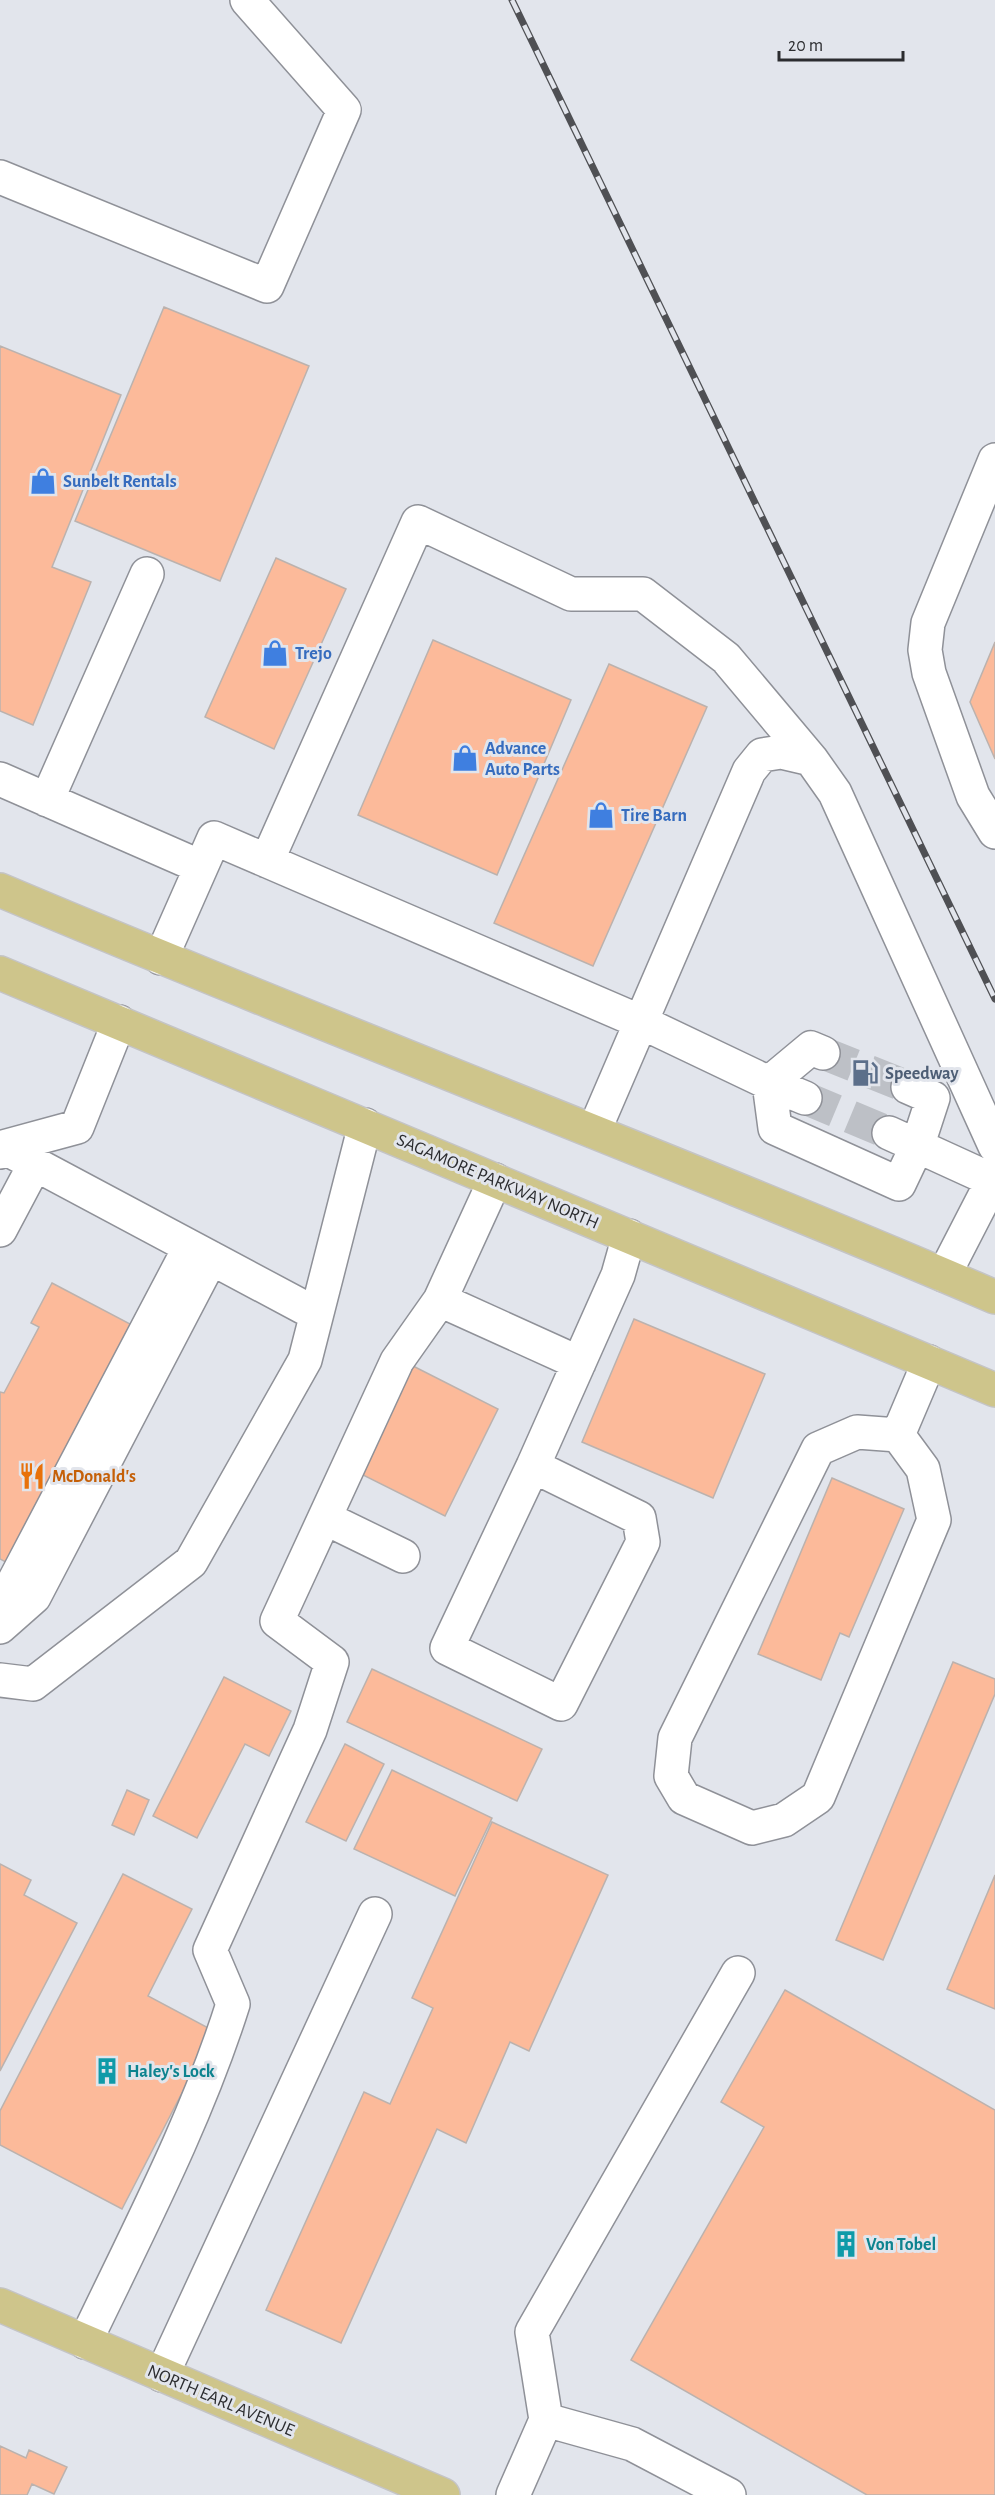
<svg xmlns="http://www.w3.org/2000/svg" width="995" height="2495" font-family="'Alegreya Sans',sans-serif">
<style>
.building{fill:#fcba9a;stroke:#bbb2ae;stroke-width:1.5}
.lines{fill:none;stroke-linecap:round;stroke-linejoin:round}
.minor-tunnel{stroke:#bdc0c6;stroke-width:33;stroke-dasharray:33 16;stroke-linecap:butt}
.minor-casing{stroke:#8f9198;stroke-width:36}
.major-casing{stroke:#c4c4c5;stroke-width:36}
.minor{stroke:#fff;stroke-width:33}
.major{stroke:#cec58b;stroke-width:33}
.rail-casing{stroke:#4f5054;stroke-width:7}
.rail{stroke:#e2e5ec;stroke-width:4.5;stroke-dasharray:14;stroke-linecap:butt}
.labels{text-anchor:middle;stroke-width:6;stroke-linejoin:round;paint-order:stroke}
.shop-label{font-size:18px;font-weight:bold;fill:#366cbe;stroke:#e2e5ec;text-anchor:start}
.service-label{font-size:18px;font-weight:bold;fill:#4e5e75;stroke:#e2e5ec;text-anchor:start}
.street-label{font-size:18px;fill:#2b2c2f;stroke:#e2e5ec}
.food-label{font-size:18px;font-weight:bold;fill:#c56008;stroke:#e2e5ec;text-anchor:start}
.culture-label{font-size:18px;font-weight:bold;fill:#0d838f;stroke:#e2e5ec;text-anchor:start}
</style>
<rect width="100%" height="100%" fill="#e2e5ec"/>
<!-- building -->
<path class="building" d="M 164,307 L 309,366 L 220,581 L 75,521 Z
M 0,346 L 121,395 L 52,567 L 91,582 L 33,725 L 0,711 Z
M 276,558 L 346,589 L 274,749 L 205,717 Z
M 433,640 L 571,700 L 497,875 L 358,815 Z
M 995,642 L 995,759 L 970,702 Z
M 609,664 L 707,707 L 593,966 L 494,923 Z
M 52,1283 L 132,1325 L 17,1568 L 0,1559 L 0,1392 L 4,1393 L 39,1327 L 31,1323 Z
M 634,1319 L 765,1374 L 713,1498 L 582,1442 Z
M 413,1366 L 498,1409 L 445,1516 L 359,1473 Z
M 832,1478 L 904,1509 L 849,1637 L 840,1633 L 821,1680 L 758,1654 Z
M 953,1662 L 995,1679 L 995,1694 L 883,1960 L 836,1940 Z
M 372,1669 L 542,1749 L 517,1801 L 347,1722 Z
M 224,1677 L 291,1711 L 269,1756 L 245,1744 L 197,1838 L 153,1816 Z
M 345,1744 L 384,1764 L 346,1841 L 306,1822 Z
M 392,1770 L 492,1818 L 455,1896 L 354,1849 Z
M 127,1790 L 149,1800 L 134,1835 L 112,1825 Z
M 492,1822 L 608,1875 L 529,2051 L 510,2042 L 466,2143 L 437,2129 L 341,2343 L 266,2310 L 364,2092 L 390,2104 L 433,2008 L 412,1998 Z
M 0,1864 L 31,1880 L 24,1895 L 77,1923 L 0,2071 Z
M 123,1874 L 192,1909 L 148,1996 L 214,2031 L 122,2209 L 0,2145 L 0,2111 Z
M 995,1875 L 995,2009 L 947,1989 Z
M 785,1990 L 995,2110 L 995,2495 L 867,2495 L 631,2360 L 764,2127 L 721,2102 Z
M 0,2446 L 26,2458 L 29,2450 L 67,2467 L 54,2494 L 32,2484 L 27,2495 L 0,2495 Z"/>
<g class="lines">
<!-- minor-tunnel -->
<path class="minor-tunnel" d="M 823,1053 L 908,1087
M 805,1098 L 889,1133"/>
<defs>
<path id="minor" d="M 0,177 L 267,286 L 344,110 L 247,0
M 995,460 L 928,623 L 925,650 L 929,673 L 973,796 L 995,832
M 0,779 L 201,867
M 47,800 L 147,574
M 267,861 L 418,522 L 571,594 L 643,594 L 726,658 L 811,759
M 161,958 L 214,838 L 641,1022 L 769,1083 L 811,1048 L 823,1053
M 805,1098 L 769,1083 L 775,1128 L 899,1184 L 918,1144 L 933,1098 L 908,1087
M 594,1131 L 749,771 L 762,755 L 781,752 L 811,759 L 835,793 L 995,1146
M 889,1133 L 994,1181
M 3,1147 L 316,1314
M 0,1152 L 3,1147 L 77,1127 L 119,1022
M 495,1180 L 440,1300 L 579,1363
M 0,1230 L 35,1164
M 944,1275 L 995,1176
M 898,1435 L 923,1469 L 934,1520 L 818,1797 L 784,1820 L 752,1828 L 684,1798 L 671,1776 L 675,1738 L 818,1449 L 857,1432 L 898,1435 L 929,1362
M 533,1466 L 639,1518 L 643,1542 L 561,1704 L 447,1648 L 533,1466 L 618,1275 L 629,1236
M 325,1518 L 403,1556
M 0,1597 L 7,1595 L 190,1247
M 0,1627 L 34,1597 L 211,1258
M 0,1680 L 33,1684 L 191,1562 L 305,1360 L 365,1125
M 85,2342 C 138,2231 196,2121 233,2004 L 210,1950 L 310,1730 L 332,1662 L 277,1621 L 397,1361 L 440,1300
M 162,2375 L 375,1914
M 546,2420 L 632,2444 L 729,2495
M 513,2495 L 546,2420 L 532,2332 L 738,1973"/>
<path id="major" d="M 0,890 C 330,1030 666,1156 995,1297
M 0,973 L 995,1390
M 0,2305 L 443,2495"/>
</defs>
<!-- minor casing -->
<use href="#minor" class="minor-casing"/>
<!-- major casing -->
<use href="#major" class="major-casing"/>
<!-- minor -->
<use href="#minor" class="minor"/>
<!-- major -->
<use href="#major" class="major"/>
<defs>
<path id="rail" d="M 512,0 L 995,999"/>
</defs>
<!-- rail casing -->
<use href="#rail" class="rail-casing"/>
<!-- rail -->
<use href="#rail" class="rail"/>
</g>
<!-- icons -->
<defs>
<symbol id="shop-bare" viewBox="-9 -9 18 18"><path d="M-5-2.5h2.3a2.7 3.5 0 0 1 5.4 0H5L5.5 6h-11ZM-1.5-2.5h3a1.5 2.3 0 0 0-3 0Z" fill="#3f7fe0" stroke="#e2e5ec" stroke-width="2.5" paint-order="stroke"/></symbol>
<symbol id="fuel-bare" viewBox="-9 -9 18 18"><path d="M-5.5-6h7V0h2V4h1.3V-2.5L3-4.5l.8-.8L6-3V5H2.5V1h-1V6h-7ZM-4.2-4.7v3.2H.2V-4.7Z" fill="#5c6f8a" stroke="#e2e5ec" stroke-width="2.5" paint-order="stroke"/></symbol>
<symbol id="restaurant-bare" viewBox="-9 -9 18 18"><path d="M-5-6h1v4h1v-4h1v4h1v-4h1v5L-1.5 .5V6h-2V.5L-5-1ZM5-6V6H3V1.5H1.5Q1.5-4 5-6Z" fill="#e8710a" stroke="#e2e5ec" stroke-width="2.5" paint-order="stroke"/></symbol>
<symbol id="building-bare" viewBox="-9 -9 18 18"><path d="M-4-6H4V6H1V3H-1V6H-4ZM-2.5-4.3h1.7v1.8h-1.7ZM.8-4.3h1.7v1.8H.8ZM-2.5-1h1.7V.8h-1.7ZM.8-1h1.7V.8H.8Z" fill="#0f9aa8" stroke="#e2e5ec" stroke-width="2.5" paint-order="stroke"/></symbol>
</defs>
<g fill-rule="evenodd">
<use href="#shop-bare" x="24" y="462" width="38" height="38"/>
<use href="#shop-bare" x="256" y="634" width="38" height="38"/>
<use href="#shop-bare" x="446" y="739" width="38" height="38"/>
<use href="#shop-bare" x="582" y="796" width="38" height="38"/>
<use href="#fuel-bare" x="846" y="1054" width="38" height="38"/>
<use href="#restaurant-bare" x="13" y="1457" width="38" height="38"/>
<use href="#building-bare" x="88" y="2052" width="38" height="38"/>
<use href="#building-bare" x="827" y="2225" width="38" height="38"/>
</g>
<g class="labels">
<!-- shop labels -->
<g class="shop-label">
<text x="63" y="487">Sunbelt Rentals</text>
<text x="295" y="659">Trejo</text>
<text x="485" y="754">Advance<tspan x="485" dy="21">Auto Parts</tspan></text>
<text x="621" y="821">Tire Barn</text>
</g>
<!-- service labels -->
<g class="service-label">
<text x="885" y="1079">Speedway</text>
</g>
<!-- street labels -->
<g class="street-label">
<text transform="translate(498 1181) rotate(23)" y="6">SAGAMORE PARKWAY NORTH</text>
<text transform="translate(221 2400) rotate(23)" y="6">NORTH EARL AVENUE</text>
</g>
<!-- food labels -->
<g class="food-label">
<text x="52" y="1482">McDonald's</text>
</g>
<!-- culture labels -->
<g class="culture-label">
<text x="127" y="2077">Haley's Lock</text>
<text x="866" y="2250">Von Tobel</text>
</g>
</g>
<!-- scale -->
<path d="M779 51v9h124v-9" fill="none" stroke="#2b2c2f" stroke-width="3"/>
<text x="788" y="51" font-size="18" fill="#2b2c2f" stroke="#e2e5ec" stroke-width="4.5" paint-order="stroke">20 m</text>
</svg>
